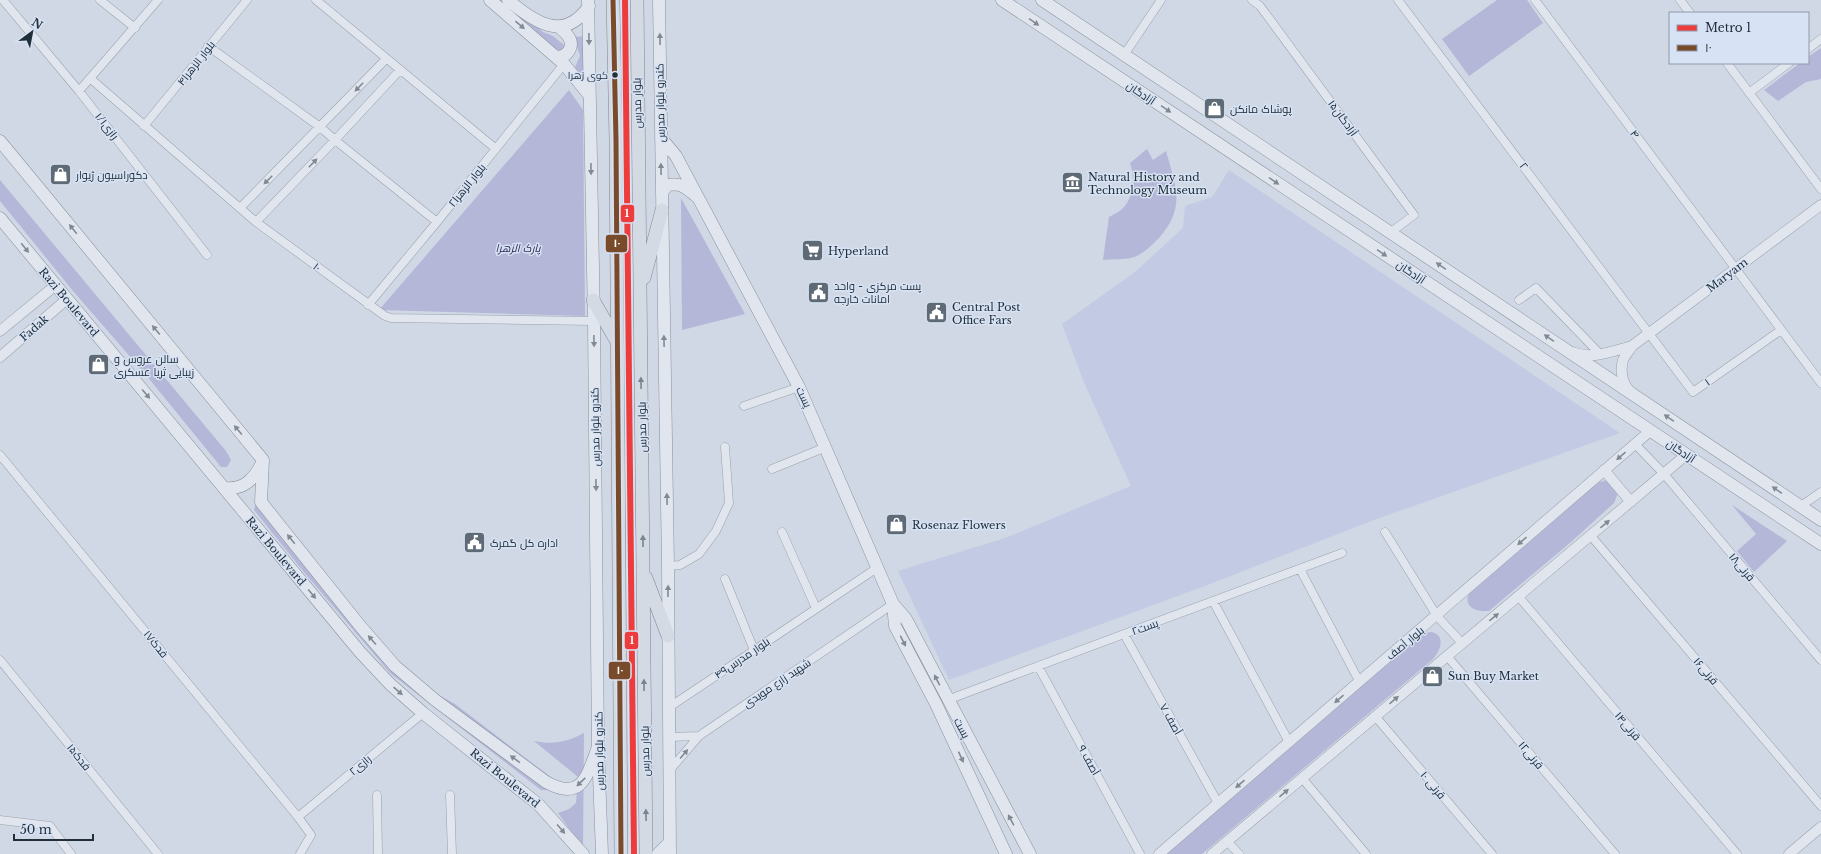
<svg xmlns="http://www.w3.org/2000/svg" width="1821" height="854" font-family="'Libre Baskerville',Cairo,serif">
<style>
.farmland{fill:#c2cbe3}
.green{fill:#b4b7d7}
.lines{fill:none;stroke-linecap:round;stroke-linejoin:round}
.minor-casing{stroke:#99a1aa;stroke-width:9}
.tertiary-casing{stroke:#99a1aa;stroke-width:11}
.secondary-casing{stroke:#88919a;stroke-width:13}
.primary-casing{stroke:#7f8790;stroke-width:14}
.minor{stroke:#e1e6ee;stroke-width:8}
.tertiary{stroke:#e1e6ee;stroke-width:10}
.secondary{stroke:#e1e6ee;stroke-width:12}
.primary{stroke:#d3dae4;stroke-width:13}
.bus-1-casing{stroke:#d7e2f4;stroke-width:8}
.bus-1{stroke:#7a4b2a;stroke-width:5}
.metro-1-casing{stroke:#d7e2f4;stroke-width:9}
.metro-1{stroke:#ee3c3c;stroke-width:6}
.oneway{fill:#818a94}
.oneway2{fill:#7a848e}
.bus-dot{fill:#212f39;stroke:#d7e2f4;stroke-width:1.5}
.labels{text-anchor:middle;stroke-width:3;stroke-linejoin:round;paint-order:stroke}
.bus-label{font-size:10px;fill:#212f39;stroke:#d7e2f4;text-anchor:end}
.street-label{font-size:11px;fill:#212f39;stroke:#d7e2f4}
.poi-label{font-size:11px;fill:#212f39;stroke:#d7e2f4;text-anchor:start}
.park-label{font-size:11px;font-style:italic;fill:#2f2854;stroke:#d7e2f4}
.line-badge{stroke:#d7e2f4;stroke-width:1.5}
.badge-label{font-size:11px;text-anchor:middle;font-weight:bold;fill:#fff}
</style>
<rect width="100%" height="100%" fill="#d0d8e5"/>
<!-- farmland -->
<path class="farmland" d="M 1229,170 L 1620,433 L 1374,520 L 1205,586 L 949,680 L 898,571 L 1005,538 L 1131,486 L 1085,385 L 1062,324 L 1135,272 L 1183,228 L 1185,206 L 1212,197 Z"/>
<!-- green -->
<path class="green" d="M 496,0 L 505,0 L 543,32 L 553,36 L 564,45 L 564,50 L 561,51 L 552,48 Z
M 1497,0 L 1527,0 L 1543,23 L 1469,76 L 1442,39 Z
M 584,36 L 587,81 L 575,67 L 580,56 L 574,37 Z
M 1821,48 L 1821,79 L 1806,82 L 1778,101 L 1764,90 L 1800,63 L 1808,63 L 1808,57 Z
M 569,90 L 583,110 L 585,316 L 379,310 Z
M 1147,149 L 1153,160 L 1166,151 C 1176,187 1186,207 1159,238 C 1153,244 1145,252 1137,256 C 1128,260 1113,259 1103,260 L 1109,217 C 1114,214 1119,212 1123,208 C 1134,197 1135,177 1130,163 Z
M 0,180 L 226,451 L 231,460 L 227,467 L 221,467 L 146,375 L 73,291 L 0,201 Z
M 681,198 L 745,314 L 682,330 Z
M 1607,480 L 1618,493 L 1614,503 L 1571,542 L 1489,611 C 1475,612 1462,607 1470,591 L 1593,484 Z
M 256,503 L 394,663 L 428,689 L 455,704 L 552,778 L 553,784 L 548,790 L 541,790 L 390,673 L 303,571 L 254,510 Z
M 1732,505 L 1787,541 L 1754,572 L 1737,551 L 1756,534 Z
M 1431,632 C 1447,635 1440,652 1432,660 L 1202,854 L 1165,854 L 1420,634 Z
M 584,733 L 583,848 L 558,813 L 569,809 L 576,803 L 578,777 L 534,741 C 553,745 567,742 584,733 Z"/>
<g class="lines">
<defs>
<path id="minor" d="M 3,0 L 79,91 L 207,255
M 100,0 L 135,28
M 316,0 L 496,149
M 1252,0 L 1260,6 L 1414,215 L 1391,232
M 1398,0 L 1693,392 L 1781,330
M 1535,0 L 1821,383
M 1680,0 L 1690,13
M 208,46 L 320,127 L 335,140 L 437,222
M 1808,49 L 1821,39
M 1124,55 L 1161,0
M 1727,63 L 1821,189
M 91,79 L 256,222 L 385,316 L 391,318 L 594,321
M 79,91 L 158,0
M 1749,93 L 1789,63
M 144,126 L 247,0
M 240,208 L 386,59
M 256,222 L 335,140 L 400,70
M 1519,300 L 1536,288 L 1600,354
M 368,305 L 437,222 L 564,64
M 744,406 L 799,387
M 1635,444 L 1664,474 L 1821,660
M 0,455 L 298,817 L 311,835 L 300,854
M 772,469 L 826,447
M 1801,506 L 1821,492
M 782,532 L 816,608
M 1385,532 L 1437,616 L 1462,643
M 1591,536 L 1821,806
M 668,566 L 680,565 L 699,554 L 716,531 L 729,503 L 725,447
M 1300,569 L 1359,681
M 725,579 L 754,650
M 1519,597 L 1737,854
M 1213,601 L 1289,742
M 1124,634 L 1218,803
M 1447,656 L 1615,854
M 0,660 L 158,854
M 1038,666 L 1140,854
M 947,700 L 1342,553
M 668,708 L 877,568
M 1375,716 L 1492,854
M 669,737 L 699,736
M 669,771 L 699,736 L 893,604
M 1302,778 L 1366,854
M 377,795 L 378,854
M 450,795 L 452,854
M 298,817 L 423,713
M 0,820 L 50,826 L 71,854
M 1227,841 L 1239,854"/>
<path id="tertiary" d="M 0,331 L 56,285
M 1572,352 C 1592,360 1613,351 1632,346
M 0,357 L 67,299
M 1630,391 C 1622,384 1620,370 1623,360 C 1625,355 1630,350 1632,346 L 1821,205
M 1604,470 L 1631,502
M 1159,854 L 1650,431
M 1212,854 L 1686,455
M 1789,854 L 1821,827"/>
<path id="secondary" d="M 490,0 L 564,64 L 589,95
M 508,0 C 534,22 564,43 589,6
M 588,0 L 594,321 L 598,747 L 602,854
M 659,0 L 668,566 L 670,854
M 1002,0 L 1821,544
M 1042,0 L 1821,520
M 557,57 C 568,57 575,46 568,36 C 566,33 562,30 559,27
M 661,138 L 676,156 L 799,387 L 893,604 L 906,619 L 1030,854
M 0,141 L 263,460 L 261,502 L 361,627 L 395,666 L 435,700 L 546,782 C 582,802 587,776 598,747
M 662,192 L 668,185 C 682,183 685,187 696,196
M 0,218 L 360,652 L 390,684 L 423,713 L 539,805 L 583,854
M 225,488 C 244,490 254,479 262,463
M 893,604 L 895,626 L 936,704 L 1006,854
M 658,854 L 670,842"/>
<path id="primary" d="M 613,0 L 616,140 L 621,854
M 637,0 L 646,854
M 644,278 L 662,210
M 593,300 L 616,340
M 646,578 L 668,636"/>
</defs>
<!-- minor casing -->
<use href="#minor" class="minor-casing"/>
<!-- tertiary casing -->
<use href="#tertiary" class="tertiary-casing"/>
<!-- secondary casing -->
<use href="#secondary" class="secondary-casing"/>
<!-- primary casing -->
<use href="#primary" class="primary-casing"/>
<!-- minor -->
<use href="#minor" class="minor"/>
<!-- tertiary -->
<use href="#tertiary" class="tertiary"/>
<!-- secondary -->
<use href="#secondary" class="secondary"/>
<!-- primary -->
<use href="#primary" class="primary"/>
<defs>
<path id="bus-1" d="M 613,0 L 616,140 L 621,854"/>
</defs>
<!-- bus-1 casing -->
<use href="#bus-1" class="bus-1-casing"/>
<!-- bus-1 -->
<use href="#bus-1" class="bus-1"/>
<defs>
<path id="metro-1" d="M 625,0 L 634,854"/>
</defs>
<!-- metro-1 casing -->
<use href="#metro-1" class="metro-1-casing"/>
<!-- metro-1 -->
<use href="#metro-1" class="metro-1"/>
</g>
<!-- one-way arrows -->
<defs><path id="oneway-solid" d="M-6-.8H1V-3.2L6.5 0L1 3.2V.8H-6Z"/></defs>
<g class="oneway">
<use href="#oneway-solid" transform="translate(1034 22) rotate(34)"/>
<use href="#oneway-solid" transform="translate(520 25) rotate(40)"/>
<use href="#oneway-solid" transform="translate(589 39) rotate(89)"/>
<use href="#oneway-solid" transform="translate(660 39) rotate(-91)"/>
<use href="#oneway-solid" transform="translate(359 87) rotate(134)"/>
<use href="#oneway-solid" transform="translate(1166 109) rotate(34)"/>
<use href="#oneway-solid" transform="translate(313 163) rotate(-46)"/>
<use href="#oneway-solid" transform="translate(591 169) rotate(89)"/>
<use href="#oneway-solid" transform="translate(661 169) rotate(-91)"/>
<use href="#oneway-solid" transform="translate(268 180) rotate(135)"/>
<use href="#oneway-solid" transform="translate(1274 181) rotate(34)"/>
<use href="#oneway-solid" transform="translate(73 229) rotate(-129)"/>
<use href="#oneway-solid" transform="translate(25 248) rotate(51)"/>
<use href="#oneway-solid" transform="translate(1382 253) rotate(34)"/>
<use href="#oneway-solid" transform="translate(1441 266) rotate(-146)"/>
<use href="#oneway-solid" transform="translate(156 330) rotate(-130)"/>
<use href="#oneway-solid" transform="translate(1549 338) rotate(-146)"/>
<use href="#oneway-solid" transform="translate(594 341) rotate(89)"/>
<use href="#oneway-solid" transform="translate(664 341) rotate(-91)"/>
<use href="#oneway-solid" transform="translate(146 394) rotate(50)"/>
<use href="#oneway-solid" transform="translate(1669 418) rotate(-146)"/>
<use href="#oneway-solid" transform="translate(238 430) rotate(-130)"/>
<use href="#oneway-solid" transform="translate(1621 456) rotate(139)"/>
<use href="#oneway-solid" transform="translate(596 485) rotate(89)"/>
<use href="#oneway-solid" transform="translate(1777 490) rotate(-146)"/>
<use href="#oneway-solid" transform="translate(667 499) rotate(-91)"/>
<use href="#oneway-solid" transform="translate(1605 524) rotate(-40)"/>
<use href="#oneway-solid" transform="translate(291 539) rotate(-129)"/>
<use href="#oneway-solid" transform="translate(1522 541) rotate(139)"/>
<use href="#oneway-solid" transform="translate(668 591) rotate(-89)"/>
<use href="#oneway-solid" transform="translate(312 594) rotate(50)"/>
<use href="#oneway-solid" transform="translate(1494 617) rotate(-39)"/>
<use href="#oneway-solid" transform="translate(372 640) rotate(-131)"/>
<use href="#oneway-solid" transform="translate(903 641) rotate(63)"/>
<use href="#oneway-solid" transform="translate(937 680) rotate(-117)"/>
<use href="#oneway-solid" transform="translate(398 691) rotate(41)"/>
<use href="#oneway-solid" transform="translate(1339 699) rotate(139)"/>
<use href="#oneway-solid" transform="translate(1394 700) rotate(-40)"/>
<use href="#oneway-solid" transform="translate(684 754) rotate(-50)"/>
<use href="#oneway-solid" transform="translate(961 757) rotate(65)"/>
<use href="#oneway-solid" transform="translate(515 759) rotate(-144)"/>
<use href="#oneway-solid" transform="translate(581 782) rotate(136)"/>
<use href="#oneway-solid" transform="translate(1240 784) rotate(139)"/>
<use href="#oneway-solid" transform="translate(1284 793) rotate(-40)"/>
<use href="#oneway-solid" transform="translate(1011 820) rotate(-118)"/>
<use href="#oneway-solid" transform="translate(561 829) rotate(49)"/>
</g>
<g class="oneway2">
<use href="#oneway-solid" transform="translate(641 383) rotate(-91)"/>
<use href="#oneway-solid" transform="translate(643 541) rotate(-91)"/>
<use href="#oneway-solid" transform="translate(644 685) rotate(-91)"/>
<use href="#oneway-solid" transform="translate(646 815) rotate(-91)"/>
</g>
<!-- icons -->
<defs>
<symbol id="shop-square" viewBox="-11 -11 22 22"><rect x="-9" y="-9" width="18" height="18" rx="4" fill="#5e6a75" stroke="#d7e2f4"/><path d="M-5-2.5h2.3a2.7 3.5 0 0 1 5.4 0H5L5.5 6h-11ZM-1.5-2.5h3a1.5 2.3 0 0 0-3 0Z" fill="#fff"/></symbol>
<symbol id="museum-square" viewBox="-11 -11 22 22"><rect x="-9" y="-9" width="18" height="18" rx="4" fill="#5e6a75" stroke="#d7e2f4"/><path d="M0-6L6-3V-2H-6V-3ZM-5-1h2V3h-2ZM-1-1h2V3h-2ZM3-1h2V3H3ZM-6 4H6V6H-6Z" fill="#fff"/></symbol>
<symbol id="supermarket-square" viewBox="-11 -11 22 22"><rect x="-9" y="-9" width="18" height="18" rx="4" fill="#5e6a75" stroke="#d7e2f4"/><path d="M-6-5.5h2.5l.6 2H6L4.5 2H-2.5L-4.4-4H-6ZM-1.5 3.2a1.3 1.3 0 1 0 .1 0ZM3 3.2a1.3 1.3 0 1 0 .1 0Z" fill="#fff"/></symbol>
<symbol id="civic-square" viewBox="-11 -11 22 22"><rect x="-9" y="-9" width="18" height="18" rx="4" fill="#5e6a75" stroke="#d7e2f4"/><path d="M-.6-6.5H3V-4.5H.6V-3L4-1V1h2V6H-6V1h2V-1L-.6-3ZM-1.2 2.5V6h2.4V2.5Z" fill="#fff"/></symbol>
</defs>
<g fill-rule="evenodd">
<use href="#shop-square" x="1202" y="96" width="25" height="25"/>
<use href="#shop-square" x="48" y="162" width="25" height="25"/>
<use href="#museum-square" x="1060" y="170" width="25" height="25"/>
<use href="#supermarket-square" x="800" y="238" width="25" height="25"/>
<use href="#civic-square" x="806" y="280" width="25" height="25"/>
<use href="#civic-square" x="924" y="300" width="25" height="25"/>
<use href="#shop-square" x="86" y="352" width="25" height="25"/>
<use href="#shop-square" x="884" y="512" width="25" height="25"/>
<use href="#civic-square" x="462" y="530" width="25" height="25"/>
<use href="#shop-square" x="1420" y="664" width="25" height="25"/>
</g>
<!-- markers -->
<circle class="bus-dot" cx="615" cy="75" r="3.5"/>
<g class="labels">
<!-- bus labels -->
<g class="bus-label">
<text x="608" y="79">کوی زهرا</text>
</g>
<!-- street labels -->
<g class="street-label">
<text transform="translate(196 63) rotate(-52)" y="4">بلوار الزهرا۴</text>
<text transform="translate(1141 93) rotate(34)" y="4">آزادگان</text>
<text transform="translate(637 103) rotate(-91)" y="4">بلوار مدرس</text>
<text transform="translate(660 103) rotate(-91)" y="4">کندرو بلوار مدرس</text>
<text transform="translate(1343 118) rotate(54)" y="4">آزادگان۱۵</text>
<text transform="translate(107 126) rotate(52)" y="4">رازی۱/۱</text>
<text transform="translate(1635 134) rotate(53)" y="4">۴</text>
<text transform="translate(1524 166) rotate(53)" y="4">۲</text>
<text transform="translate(467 185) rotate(-51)" y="4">بلوار الزهرا۲</text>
<text transform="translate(317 267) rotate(37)" y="4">۱۰</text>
<text transform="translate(1411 272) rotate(34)" y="4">آزادگان</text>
<text transform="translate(1727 275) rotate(-37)" y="4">Maryam</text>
<text transform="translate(69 302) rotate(50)" y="4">Razi Boulevard</text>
<text transform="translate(34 328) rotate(-41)" y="4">Fadak</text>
<text transform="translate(1707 382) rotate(-35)" y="4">۱</text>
<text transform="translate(804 397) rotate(65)" y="4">پست</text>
<text transform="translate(595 427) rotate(-91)" y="4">کندرو بلوار مدرس</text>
<text transform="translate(642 427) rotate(-91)" y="4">بلوار مدرس</text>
<text transform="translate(1681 451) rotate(34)" y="4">آزادگان</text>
<text transform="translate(276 551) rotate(50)" y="4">Razi Boulevard</text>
<text transform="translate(1742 567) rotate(50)" y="4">قرنی۱۸</text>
<text transform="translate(1145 627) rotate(-20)" y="4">پست۲</text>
<text transform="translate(1405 643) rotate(-40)" y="4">بلوار آصف</text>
<text transform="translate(156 644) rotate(51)" y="4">فدک۱۷</text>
<text transform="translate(742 658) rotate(-34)" y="4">بلوار مدرس۴۹</text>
<text transform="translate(1706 671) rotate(50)" y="4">قرنی۱۶</text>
<text transform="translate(777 683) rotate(-34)" y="4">شهید زارع مویدی</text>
<text transform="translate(1171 719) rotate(61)" y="4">۷ آصف</text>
<text transform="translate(1628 726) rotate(50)" y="4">قرنی۱۴</text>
<text transform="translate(962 728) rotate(62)" y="4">پست</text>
<text transform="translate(599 751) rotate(-91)" y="4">کندرو بلوار مدرس</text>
<text transform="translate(645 751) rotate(-91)" y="4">بلوار مدرس</text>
<text transform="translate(1531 755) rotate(50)" y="4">قرنی۱۲</text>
<text transform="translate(79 757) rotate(51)" y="4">فدک۱۵</text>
<text transform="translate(1089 760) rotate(61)" y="4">۹ آصف</text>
<text transform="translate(360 765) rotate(-40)" y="4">رازی۲</text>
<text transform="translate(505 778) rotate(39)" y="4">Razi Boulevard</text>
<text transform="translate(1433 785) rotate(50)" y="4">۱۰ قرنی</text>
</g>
<!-- poi labels -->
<g class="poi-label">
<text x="1230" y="113">پوشاک مانکن</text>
<text x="76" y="179">دکوراسیون ژیوار</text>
<text x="1088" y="181">Natural History and<tspan x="1088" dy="13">Technology Museum</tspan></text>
<text x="828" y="255">Hyperland</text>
<text x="834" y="290">پست مرکزی - واحد<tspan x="834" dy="13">امانات خارجه</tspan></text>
<text x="952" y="311">Central Post<tspan x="952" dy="13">Office Fars</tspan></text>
<text x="114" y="363">سالن عروس و<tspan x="114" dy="13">زیبایی ثریا عسکری</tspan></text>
<text x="912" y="529">Rosenaz Flowers</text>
<text x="490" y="547">اداره کل گمرک</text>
<text x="1448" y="680">Sun Buy Market</text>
</g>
<!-- park labels -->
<g class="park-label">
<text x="518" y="252">پارک الزهرا</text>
</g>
</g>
<g class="line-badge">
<rect x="620" y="204" width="15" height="19" rx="4" fill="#ee3c3c"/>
<rect x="605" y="234" width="23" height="19" rx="4" fill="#7a4b2a"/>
<rect x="624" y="631" width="15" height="19" rx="4" fill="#ee3c3c"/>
<rect x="608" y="661" width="23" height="19" rx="4" fill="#7a4b2a"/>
</g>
<g class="badge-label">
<text x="627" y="217">1</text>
<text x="617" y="247">۱۰</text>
<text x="632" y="644">1</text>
<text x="620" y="674">۱۰</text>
</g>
<!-- legend -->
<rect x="1669" y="12" width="140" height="52" fill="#d7e2f4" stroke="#8e9aa9"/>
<rect x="1677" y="25" width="20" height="6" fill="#ee3c3c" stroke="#8e9aa9"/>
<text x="1705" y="32" font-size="12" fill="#212f39">Metro 1</text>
<rect x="1677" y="45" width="20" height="6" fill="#7a4b2a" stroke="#8e9aa9"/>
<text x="1705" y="52" font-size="12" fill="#212f39">۱۰</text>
<!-- north arrow -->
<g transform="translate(32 32) rotate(32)" stroke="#d7e2f4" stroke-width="3" paint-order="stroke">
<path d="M0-3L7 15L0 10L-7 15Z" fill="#212f39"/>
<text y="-6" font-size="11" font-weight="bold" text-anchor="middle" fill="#212f39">N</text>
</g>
<!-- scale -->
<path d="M14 834v6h79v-6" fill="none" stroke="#212f39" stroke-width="2"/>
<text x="20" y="834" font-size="12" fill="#212f39" stroke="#d7e2f4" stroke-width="3" paint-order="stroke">50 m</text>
</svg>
